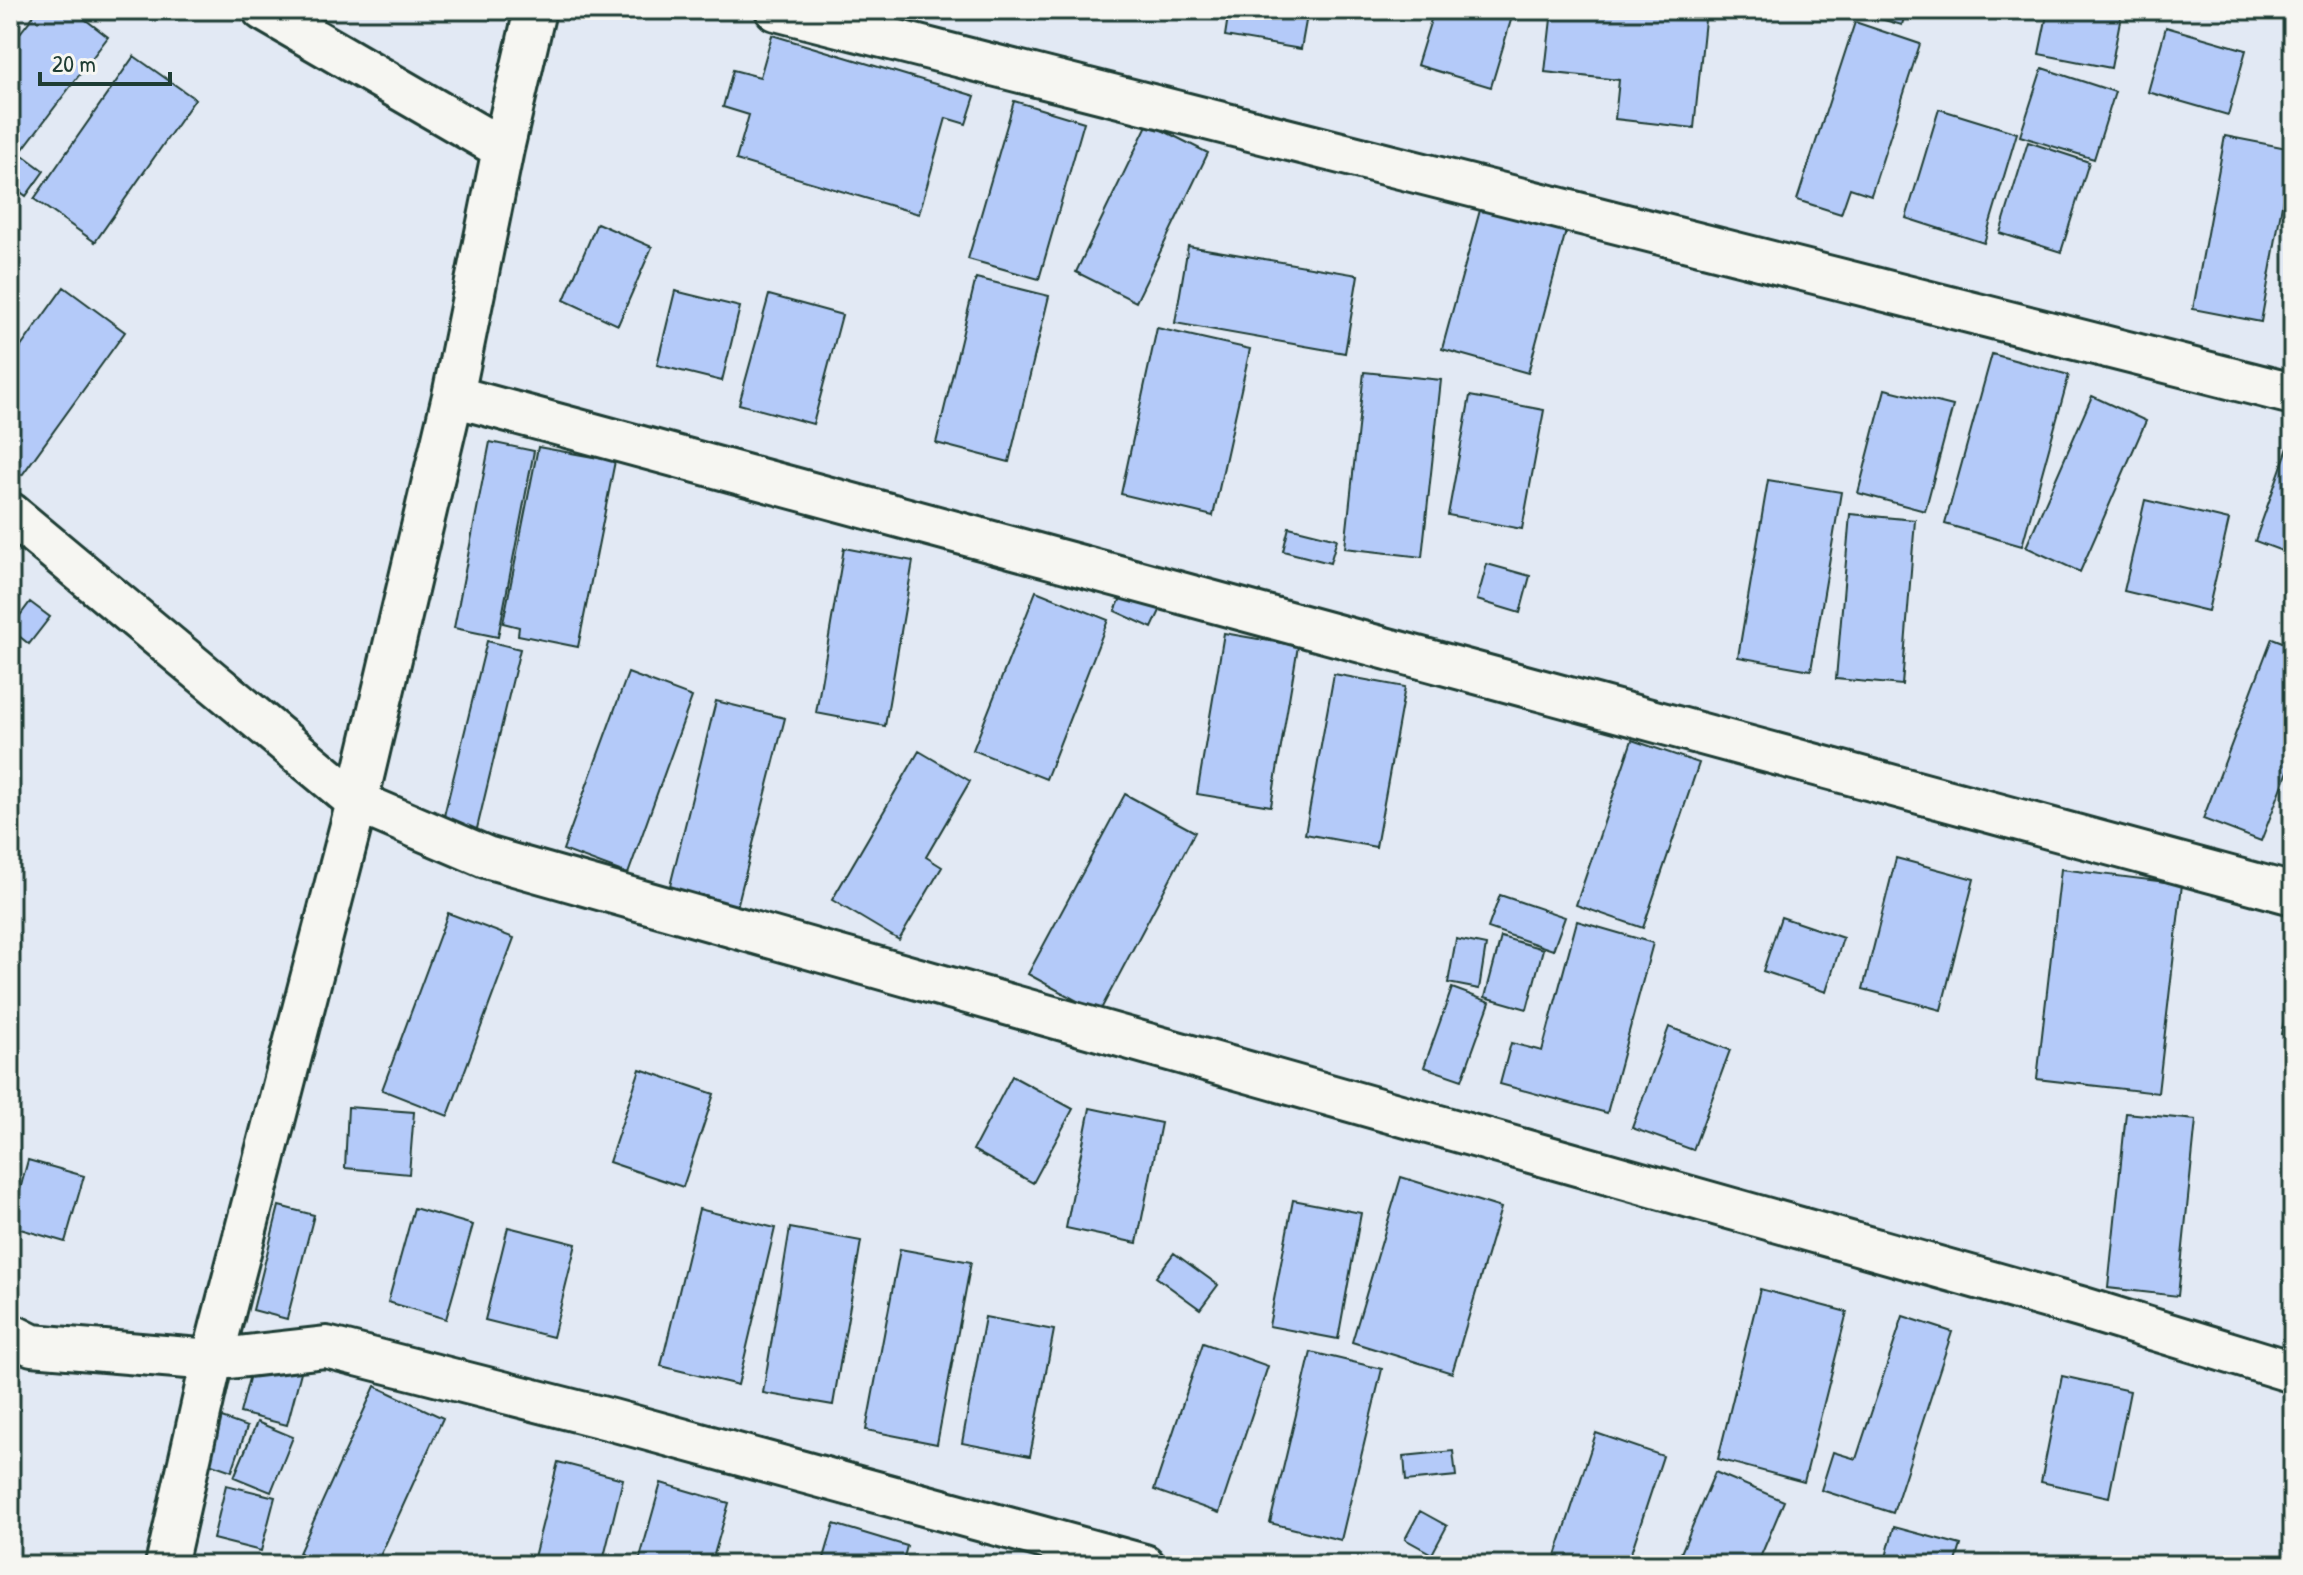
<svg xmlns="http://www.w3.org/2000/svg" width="2303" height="1575" font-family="'Patrick Hand',sans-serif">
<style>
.building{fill:#b4caf9;stroke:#1f3d34;stroke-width:2}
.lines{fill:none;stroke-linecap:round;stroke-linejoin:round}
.street-casing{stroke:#1f3d34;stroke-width:46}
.street{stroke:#f6f6f2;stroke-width:40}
</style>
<rect width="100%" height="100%" fill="#e2e9f4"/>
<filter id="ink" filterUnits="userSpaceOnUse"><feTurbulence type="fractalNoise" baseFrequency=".0125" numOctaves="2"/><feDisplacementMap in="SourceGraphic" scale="16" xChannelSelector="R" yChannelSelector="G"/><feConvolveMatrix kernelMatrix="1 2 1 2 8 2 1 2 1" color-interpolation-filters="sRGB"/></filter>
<g filter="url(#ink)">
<!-- building -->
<path class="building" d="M 38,10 L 73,10 L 108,37 L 10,166 L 10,46 Z
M 1166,10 L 1224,10 L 1224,16 Z
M 1229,10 L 1308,10 L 1301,49 L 1225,36 Z
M 1434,10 L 1514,10 L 1491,87 L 1417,65 Z
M 1552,10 L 1706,10 L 1694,128 L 1615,119 L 1619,80 L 1545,72 Z
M 1848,10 L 1906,10 L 1902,25 Z
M 2048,10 L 2122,10 L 2111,68 L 2039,54 Z
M 1855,22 L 1920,44 L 1871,195 L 1850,188 L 1841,214 L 1797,200 Z
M 2166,27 L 2246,50 L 2228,115 L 2148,92 Z
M 772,35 L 975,96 L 966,124 L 946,118 L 919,214 L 736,160 L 749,115 L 723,107 L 733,70 L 760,77 Z
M 134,56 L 195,99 L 95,242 L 34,199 Z
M 2042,68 L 2115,92 L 2094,159 L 2020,136 Z
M 1014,101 L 1084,122 L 1039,279 L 968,259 Z
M 1939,109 L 2017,133 L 1984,243 L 1906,218 Z
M 1148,123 L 1208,153 L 1136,302 L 1076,272 Z
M 2225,136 L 2292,149 L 2261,322 L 2193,309 Z
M 2028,142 L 2089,162 L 2061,252 L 2000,233 Z
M 24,156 L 44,171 L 26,196 L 10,184 L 10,176 Z
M 1485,192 L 1570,216 L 1528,373 L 1442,349 Z
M 597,223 L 652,247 L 618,325 L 564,300 Z
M 1188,246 L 1358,275 L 1345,353 L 1175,323 Z
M 976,278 L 1049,296 L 1009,462 L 936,443 Z
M 64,287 L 125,332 L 22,475 L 10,466 L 10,362 Z
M 675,291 L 740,307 L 722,381 L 657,365 Z
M 769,295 L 842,315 L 813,424 L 739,404 Z
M 1157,328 L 1250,349 L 1213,516 L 1121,494 Z
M 1992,354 L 2069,375 L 2022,546 L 1945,524 Z
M 1364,372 L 1441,380 L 1422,557 L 1345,548 Z
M 1885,389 L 1953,406 L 1925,511 L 1858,493 Z
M 1470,396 L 1544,410 L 1522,529 L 1448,515 Z
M 2092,396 L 2146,421 L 2080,572 L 2026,547 Z
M 490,442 L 534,451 L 498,637 L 454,628 Z
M 2289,445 L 2293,446 L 2293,555 L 2255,541 Z
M 538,447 L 615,461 L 578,647 L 518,635 L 519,627 L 503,623 Z
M 1768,480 L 1841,492 L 1811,670 L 1738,657 Z
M 2145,500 L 2229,520 L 2208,611 L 2124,591 Z
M 1850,514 L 1915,520 L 1902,685 L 1836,679 Z
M 1289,527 L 1337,539 L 1330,563 L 1283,551 Z
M 844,548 L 913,561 L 885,726 L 816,713 Z
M 1487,564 L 1530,576 L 1520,613 L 1477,600 Z
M 1127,585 L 1164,602 L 1152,628 L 1115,611 Z
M 1036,591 L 1108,620 L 1046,779 L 973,750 Z
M 30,602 L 50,617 L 29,644 L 10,629 Z
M 1224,633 L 1298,646 L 1271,806 L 1197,794 Z
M 2272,638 L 2293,646 L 2293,758 L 2261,841 L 2203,819 Z
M 487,641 L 520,649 L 475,837 L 441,828 Z
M 628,673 L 692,697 L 628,874 L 563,850 Z
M 1334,674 L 1405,687 L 1376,847 L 1305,834 Z
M 716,701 L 785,718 L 736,911 L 668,894 Z
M 1632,740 L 1699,763 L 1643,928 L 1576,905 Z
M 919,751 L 970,781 L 926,857 L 942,867 L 899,940 L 832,900 Z
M 1125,794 L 1195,832 L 1099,1013 L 1028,974 Z
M 1896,858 L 1974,879 L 1941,1010 L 1863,989 Z
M 2061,869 L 2182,884 L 2158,1093 L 2037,1079 Z
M 1500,895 L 1565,917 L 1553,950 L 1488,928 Z
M 448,913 L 514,938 L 448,1116 L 382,1090 Z
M 1781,917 L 1843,938 L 1826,992 L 1763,971 Z
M 1577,921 L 1653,943 L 1607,1113 L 1500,1084 L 1511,1043 L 1542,1051 Z
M 1501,937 L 1543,949 L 1527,1009 L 1485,997 Z
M 1456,939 L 1486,945 L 1479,989 L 1448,983 Z
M 2293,983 L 2293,1037 L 2281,1034 Z
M 1452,988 L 1490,1002 L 1462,1080 L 1424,1067 Z
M 1669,1027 L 1730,1050 L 1693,1150 L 1632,1128 Z
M 640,1069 L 714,1094 L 683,1187 L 609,1162 Z
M 1012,1076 L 1073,1109 L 1033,1183 L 973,1150 Z
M 348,1107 L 414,1112 L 409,1174 L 345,1168 Z
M 1090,1108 L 1161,1123 L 1137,1243 L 1066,1228 Z
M 2126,1113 L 2196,1120 L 2178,1296 L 2108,1288 Z
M 28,1160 L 84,1176 L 65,1242 L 10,1226 Z
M 1401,1177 L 1501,1208 L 1452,1373 L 1352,1342 Z
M 1293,1200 L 1361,1213 L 1338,1339 L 1269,1326 Z
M 279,1206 L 314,1215 L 287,1319 L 253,1310 Z
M 414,1208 L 473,1225 L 446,1319 L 388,1302 Z
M 699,1209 L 775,1228 L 738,1385 L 661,1366 Z
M 508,1227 L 576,1244 L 553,1337 L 485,1320 Z
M 790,1228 L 861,1241 L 833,1405 L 763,1393 Z
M 900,1249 L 971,1262 L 937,1444 L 866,1430 Z
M 1174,1253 L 1218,1285 L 1200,1309 L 1156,1277 Z
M 1760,1289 L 1847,1312 L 1804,1482 L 1718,1459 Z
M 1903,1316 L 1952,1332 L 1893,1513 L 1821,1490 L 1833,1452 L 1856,1459 Z
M 985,1317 L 1054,1330 L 1030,1456 L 962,1443 Z
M 1203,1343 L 1268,1366 L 1219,1513 L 1154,1490 Z
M 1311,1352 L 1382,1369 L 1341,1540 L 1270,1523 Z
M 254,1359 L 301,1372 L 287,1425 L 240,1413 Z
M 2062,1376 L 2130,1391 L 2109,1497 L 2041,1482 Z
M 375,1386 L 443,1418 L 376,1565 L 326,1565 L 299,1553 Z
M 219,1417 L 247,1427 L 232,1471 L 203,1461 Z
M 257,1422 L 293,1437 L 271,1492 L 234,1477 Z
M 1596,1433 L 1663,1456 L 1627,1565 L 1553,1565 Z
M 1453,1451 L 1456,1476 L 1406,1481 L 1404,1456 Z
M 558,1462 L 623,1479 L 602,1565 L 532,1565 Z
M 1715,1472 L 1784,1501 L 1757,1565 L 1676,1565 Z
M 661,1483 L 729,1503 L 711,1565 L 638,1565 Z
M 226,1485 L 275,1497 L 261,1551 L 213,1539 Z
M 1420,1511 L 1447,1526 L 1432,1554 L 1405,1539 Z
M 834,1524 L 907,1546 L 902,1565 L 822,1565 Z
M 1894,1527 L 1961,1545 L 1955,1565 L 1884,1565 Z"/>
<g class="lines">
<defs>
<path id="street" d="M 263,10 L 503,149
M 776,10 L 2293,394
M 453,396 L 2293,894
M 10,513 L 357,802 L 486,857 L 2080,1307 L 2293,1372
M 10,1334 L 32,1345 L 212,1360 L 326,1347 L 612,1420 L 1144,1565
M 166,1565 L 212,1360 L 357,802 L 453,396 L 503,149 L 535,10"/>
</defs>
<!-- street casing -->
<use href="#street" class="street-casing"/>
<!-- street -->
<use href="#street" class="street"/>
</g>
</g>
<!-- margin -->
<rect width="2303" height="1575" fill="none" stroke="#f6f6f2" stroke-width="40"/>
<rect x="20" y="20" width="2263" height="1535" fill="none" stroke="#1f3d34" stroke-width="3" filter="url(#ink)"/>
<!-- scale -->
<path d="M40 72v12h130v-12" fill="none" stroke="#1f3d34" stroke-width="4"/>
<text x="52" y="72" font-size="24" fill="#1f3d34" stroke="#f6f6f2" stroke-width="6" paint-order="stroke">20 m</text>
</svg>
